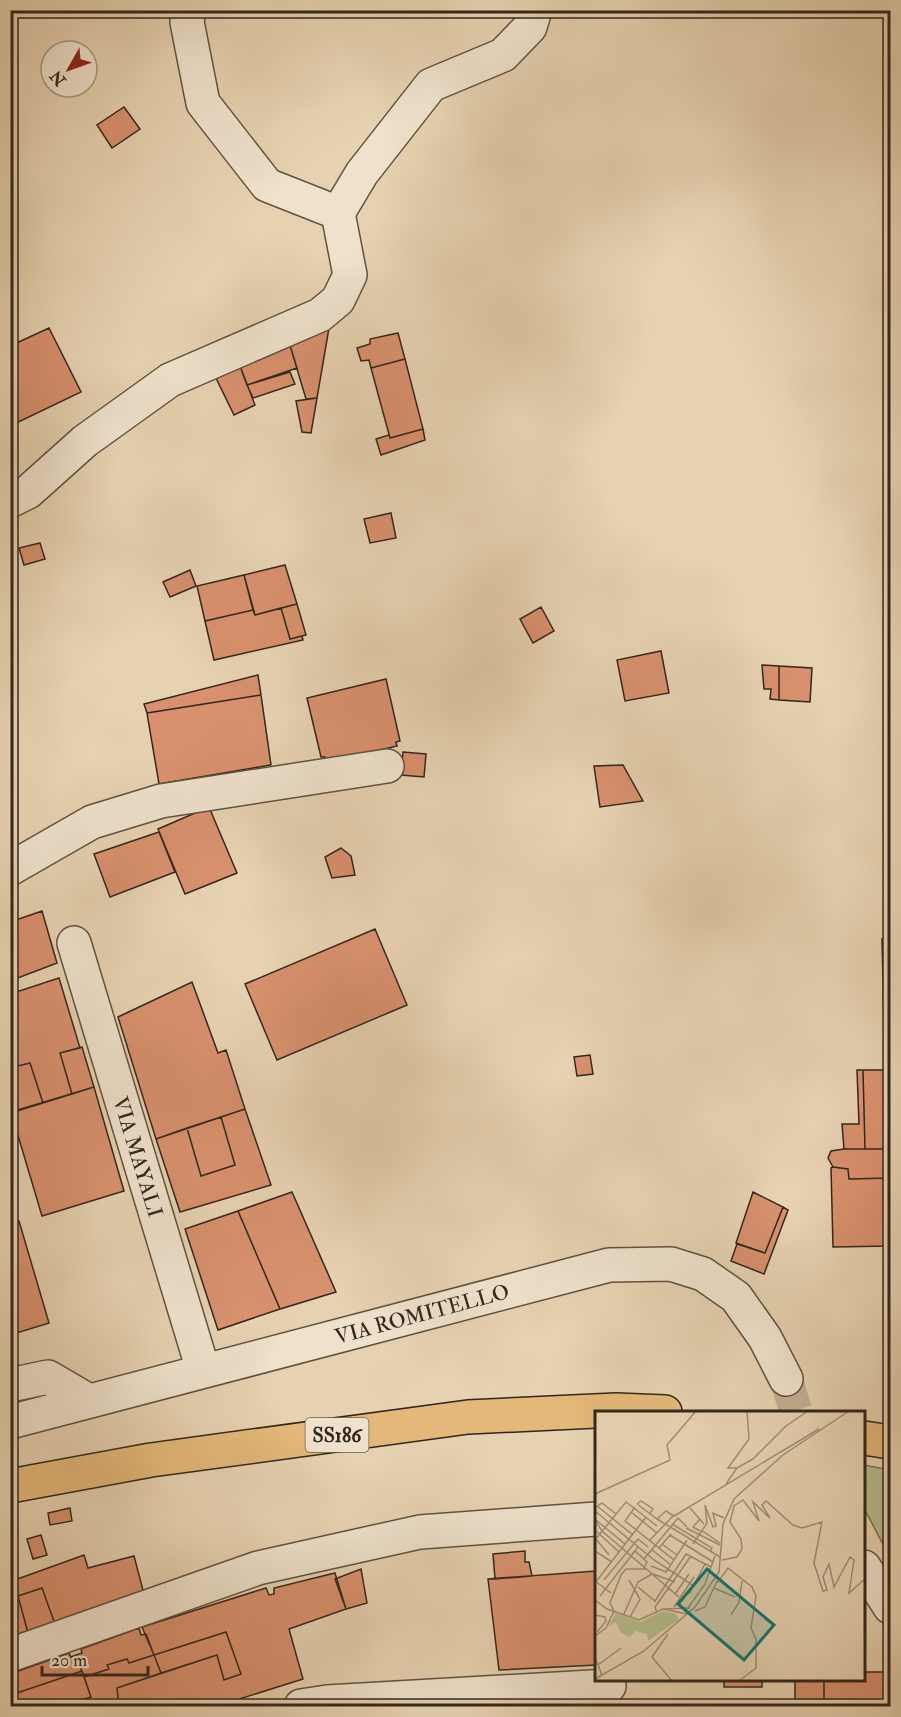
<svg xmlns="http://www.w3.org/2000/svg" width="901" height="1717" font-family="'IM FELL Double Pica',serif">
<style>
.green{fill:#b6bb8b;stroke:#747154;stroke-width:1.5}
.building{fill:#d8906d;stroke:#32271e;stroke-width:1.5}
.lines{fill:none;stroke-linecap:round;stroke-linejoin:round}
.minor-tunnel{stroke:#c2af93;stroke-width:33;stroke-dasharray:33 16;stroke-linecap:butt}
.minor-casing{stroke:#5f5242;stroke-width:36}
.major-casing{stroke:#32271e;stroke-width:36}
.minor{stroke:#efe1cc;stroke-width:33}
.major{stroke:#e3b878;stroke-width:33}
.labels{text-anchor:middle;stroke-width:6;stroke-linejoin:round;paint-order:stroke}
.shield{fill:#efe1cc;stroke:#6b5f52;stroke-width:1.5}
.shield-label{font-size:20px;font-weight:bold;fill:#32271e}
.street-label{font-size:21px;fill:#32271e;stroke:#efe1cc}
.inset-road{fill:none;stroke:#9e8d76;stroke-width:1.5}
.view{fill:#0f766e;fill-opacity:0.15;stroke:#0f766e;stroke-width:3}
.inset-edge{fill:none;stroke:#32271e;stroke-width:3}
</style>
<rect width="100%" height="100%" fill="#e6d1b0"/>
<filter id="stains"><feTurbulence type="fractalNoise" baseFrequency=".00333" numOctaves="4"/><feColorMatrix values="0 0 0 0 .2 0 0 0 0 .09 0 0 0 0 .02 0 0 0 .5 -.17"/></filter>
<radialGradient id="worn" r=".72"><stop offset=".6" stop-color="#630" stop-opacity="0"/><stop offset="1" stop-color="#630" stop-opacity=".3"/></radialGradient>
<!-- green -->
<path class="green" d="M 864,1465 L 890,1470 L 890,1558 L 864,1508 Z"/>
<!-- building -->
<path class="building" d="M 124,107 L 140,129 L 112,148 L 97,125 Z
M 49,328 L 81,392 L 10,426 L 10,346 Z
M 329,328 L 317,398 L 306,399 L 289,342 Z
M 398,333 L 405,359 L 371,368 L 369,360 L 361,361 L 357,348 L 370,344 L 370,339 Z
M 289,342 L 297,368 L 247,385 L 237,358 Z
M 237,358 L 255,405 L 234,415 L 213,372 Z
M 405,359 L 423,429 L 390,438 L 371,368 Z
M 290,372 L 295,384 L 253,398 L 247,385 Z
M 317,398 L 311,433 L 302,432 L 296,401 Z
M 423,429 L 425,440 L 381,455 L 376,439 L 389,435 L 390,438 Z
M 391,513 L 396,538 L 370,543 L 364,519 Z
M 40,543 L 45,559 L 24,565 L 19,548 Z
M 285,565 L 297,604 L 255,615 L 244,575 Z
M 190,570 L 196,586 L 170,597 L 163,582 Z
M 244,575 L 253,610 L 205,621 L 197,586 Z
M 297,604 L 306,635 L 290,639 L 281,608 Z
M 541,607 L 554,631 L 533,643 L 520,619 Z
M 281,608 L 290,639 L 302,636 L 303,640 L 214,660 L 205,621 L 253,610 L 255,615 Z
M 661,651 L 669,693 L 625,701 L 617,660 Z
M 762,665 L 779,666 L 779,700 L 770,699 L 771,689 L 764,689 Z
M 779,666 L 812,668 L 810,702 L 779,700 Z
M 258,675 L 261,695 L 147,713 L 144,704 Z
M 386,679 L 400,741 L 396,742 L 397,746 L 326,763 L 325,757 L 321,757 L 307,698 Z
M 261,695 L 271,765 L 159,784 L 147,713 Z
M 403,752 L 426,754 L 424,777 L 401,775 Z
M 623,765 L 643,801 L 600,807 L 594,766 Z
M 209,807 L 237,873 L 185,894 L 158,829 Z
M 159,832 L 175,872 L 110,897 L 94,854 Z
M 341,848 L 351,856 L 355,875 L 332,878 L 325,857 Z
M 42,911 L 57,963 L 10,981 L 10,922 Z
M 375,929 L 407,1005 L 277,1060 L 245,984 Z
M 882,939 L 890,939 L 890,1070 L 885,1070 Z
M 59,978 L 80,1048 L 60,1053 L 72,1094 L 43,1103 L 30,1063 L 10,1068 L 10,994 Z
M 192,982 L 218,1053 L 226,1050 L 245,1109 L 156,1139 L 118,1017 Z
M 82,1047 L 94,1087 L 72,1094 L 60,1053 Z
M 590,1055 L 593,1074 L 577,1076 L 574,1057 Z
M 30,1063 L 43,1103 L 17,1111 L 10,1091 L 10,1068 Z
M 857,1070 L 863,1070 L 865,1149 L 844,1149 L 842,1124 L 859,1124 Z
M 863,1070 L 890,1070 L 890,1149 L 865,1149 Z
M 94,1087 L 124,1191 L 42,1216 L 11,1112 Z
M 245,1109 L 271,1185 L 180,1212 L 156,1139 L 187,1128 L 201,1176 L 235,1165 L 221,1117 Z
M 221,1117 L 235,1165 L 201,1176 L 187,1128 Z
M 844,1149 L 890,1149 L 890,1178 L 849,1179 L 848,1169 L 833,1167 L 828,1158 L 831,1151 Z
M 833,1167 L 848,1169 L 849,1179 L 890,1178 L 890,1246 L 833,1247 L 831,1168 Z
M 292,1192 L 336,1292 L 280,1309 L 238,1211 Z
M 753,1192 L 783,1207 L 765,1253 L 736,1243 Z
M 783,1207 L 788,1210 L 764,1274 L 731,1261 L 737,1244 L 765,1253 Z
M 238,1211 L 280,1309 L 218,1330 L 185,1229 Z
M 19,1221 L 49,1323 L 10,1335 L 10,1223 Z
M 70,1508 L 72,1521 L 50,1525 L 48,1513 Z
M 41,1535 L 47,1555 L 33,1559 L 27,1539 Z
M 525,1551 L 525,1562 L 529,1562 L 532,1576 L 495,1579 L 493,1554 Z
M 84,1555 L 88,1568 L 134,1556 L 144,1594 L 55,1624 L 42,1588 L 18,1596 L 28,1633 L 10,1639 L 10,1578 L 12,1581 Z
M 361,1569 L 367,1603 L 346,1609 L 335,1579 Z
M 596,1571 L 596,1665 L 499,1670 L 488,1579 Z
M 335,1573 L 346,1609 L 289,1629 L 303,1679 L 217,1706 L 119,1706 L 117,1688 L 217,1655 L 224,1680 L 241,1674 L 226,1632 L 154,1655 L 142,1627 L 266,1588 L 269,1595 L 274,1594 L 274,1588 Z
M 42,1588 L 55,1624 L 28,1633 L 18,1596 Z
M 139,1628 L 141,1635 L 146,1634 L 154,1655 L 129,1663 L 127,1659 L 107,1665 L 109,1669 L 84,1677 L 76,1655 L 82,1653 L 81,1649 Z
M 226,1632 L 241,1674 L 224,1680 L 217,1655 L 161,1673 L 154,1655 Z
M 69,1653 L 71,1657 L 76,1655 L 82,1671 L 11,1695 L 14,1706 L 10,1706 L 10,1674 Z
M 154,1655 L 161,1673 L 117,1688 L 119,1706 L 73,1706 L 72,1703 L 91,1697 L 84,1677 L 109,1669 L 107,1665 L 127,1659 L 129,1663 Z
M 82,1671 L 91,1697 L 63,1706 L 14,1706 L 11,1695 Z
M 864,1672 L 890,1672 L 890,1706 L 824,1706 L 824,1680 L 864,1680 Z
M 724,1680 L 762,1680 L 762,1687 L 724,1687 Z
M 795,1680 L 824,1680 L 824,1706 L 795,1706 Z"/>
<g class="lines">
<!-- minor-tunnel -->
<path class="minor-tunnel" d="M 786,1379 L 796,1412"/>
<defs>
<path id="minor" d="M 189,10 L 187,22 L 203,103 L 267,185 L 338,213
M 10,501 L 28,492 L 85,441 L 170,380 L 320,315 L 338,300 L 350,275 L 338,213 L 362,173 L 431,85 L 503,55 L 530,27 L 535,10
M 10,869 L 92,822 L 161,801 L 387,766
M 74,943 L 203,1370
M 10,1385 L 48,1377 L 89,1401
M 10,1422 L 609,1265 L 671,1264 L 703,1274 L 736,1297 L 765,1338 L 786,1379
M 864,1567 L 890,1607
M 10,1655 L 258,1568 L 420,1532 L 596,1519
M 301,1706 L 327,1702 L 609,1686"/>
<path id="major" d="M 864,1438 L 890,1442
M 10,1486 L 151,1460 L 468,1417 L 616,1410 L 665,1412"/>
</defs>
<!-- minor casing -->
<use href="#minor" class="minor-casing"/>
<!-- major casing -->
<use href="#major" class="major-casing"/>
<!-- minor -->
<use href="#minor" class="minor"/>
<!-- major -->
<use href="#major" class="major"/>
</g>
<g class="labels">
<!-- shield labels -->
<rect class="shield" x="305.5" y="1418" width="63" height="34" rx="4.5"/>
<g class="shield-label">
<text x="337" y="1442">SS186</text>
</g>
<!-- street labels -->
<g class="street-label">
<text transform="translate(138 1157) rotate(73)" y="7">VIA MAYALI</text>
<text transform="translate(422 1314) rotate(-15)" y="7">VIA ROMITELLO</text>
</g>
</g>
<!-- overview -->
<g transform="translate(595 1411)">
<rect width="270" height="270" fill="#e6d1b0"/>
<path d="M 68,200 L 81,203 L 84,208 L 53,230 L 52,223 L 40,220 L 35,226 L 26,222 L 21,211 L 13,216 L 21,202 L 45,211 Z" fill="#b6bb8b"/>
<path class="inset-road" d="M 142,57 L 158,48 L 191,15 L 213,0M 131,73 L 142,57 L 133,57 L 154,28 L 152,0M 0,83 L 75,49 L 72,34 L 101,0M 42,93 L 62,108 L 71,100 L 79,105 L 224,18M 42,93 L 46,90 L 58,98 L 55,102M 2,95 L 38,124M 40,96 L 30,110 L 79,149M 0,97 L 7,92 L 21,103M 95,97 L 109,113M 0,100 L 59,149 L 99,175M 36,101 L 62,122M 62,108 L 125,146M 105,108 L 98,116 L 105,120M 0,109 L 7,120 L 84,186M 1,109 L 30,133M 77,113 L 117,137 L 115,141M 91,117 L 125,134M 0,119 L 24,141M 106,119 L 125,132M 75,124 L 118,151M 1,128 L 14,144M 0,129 L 31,91 L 62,115M 54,130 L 78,105M 67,133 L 82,144M 98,133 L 112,112 L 110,94 L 118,116 L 121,115 L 118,102 L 129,107M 64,137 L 76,123M 56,138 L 76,154M 0,140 L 17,151M 40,140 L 52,151 L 49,157M 49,148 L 83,107 L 92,116M 127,149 L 142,146 L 147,138 L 146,128 L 135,111 L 139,95 L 148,89 L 164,110 L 158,91 L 175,107 L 167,94 L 171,90 L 198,114 L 207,117 L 227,111 L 219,152 L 228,180 L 232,179 L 228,166 L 234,153 L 239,176 L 255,146 L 259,149 L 254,182 L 270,168M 56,155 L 71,161 L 92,129M 58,163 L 80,171M 9,169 L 43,128 L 53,136M 34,169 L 45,188 L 35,206M 0,170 L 16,182M 0,172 L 51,106M 122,172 L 133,157 L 157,176 L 161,185 L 156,217 L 161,228 L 161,257 L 144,270M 43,176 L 61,191M 119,177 L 140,186M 80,183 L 94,163M 94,183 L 110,153M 5,185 L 43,136M 0,189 L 12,198 L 44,209 L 68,198 L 92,203M 60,190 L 91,143 L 116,156M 79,196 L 99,166M 93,197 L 110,173 L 120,145M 68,198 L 95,197M 100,200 L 110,196 L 122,170M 62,202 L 60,196 L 96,145M 29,203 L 43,171 L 57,163M 0,204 L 10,206 L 11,210 L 2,221M 136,204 L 144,191 L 147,170M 73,223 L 57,246 L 77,270M 0,225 L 11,217 L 19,200 L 15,192 L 26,164 L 31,158 L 51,158M 0,246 L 7,264M 3,254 L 26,237M 0,268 L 49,240 L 100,196 L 124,161 L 128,113 L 139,88 L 188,44 L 254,0"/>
<path class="view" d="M 112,158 L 179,214 L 149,249 L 83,193 Z"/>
<rect width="270" height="270" class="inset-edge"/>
</g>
<!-- margin -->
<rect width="901" height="1717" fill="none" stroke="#e6d1b0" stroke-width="36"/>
<rect x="12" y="12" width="877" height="1693" fill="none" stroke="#32271e" stroke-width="3"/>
<rect x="18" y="18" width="865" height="1681" fill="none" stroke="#32271e" stroke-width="1.5"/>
<!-- north arrow -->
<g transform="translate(69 69) rotate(230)"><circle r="28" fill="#efe1cc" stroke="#a39786" stroke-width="1.5"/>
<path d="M0-4.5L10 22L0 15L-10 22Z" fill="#8f2418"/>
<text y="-9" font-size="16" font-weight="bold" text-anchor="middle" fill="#32271e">N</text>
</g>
<!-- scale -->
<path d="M42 1666v9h106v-9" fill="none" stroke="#32271e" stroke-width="3"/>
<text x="51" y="1666" font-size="18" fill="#32271e" stroke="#efe1cc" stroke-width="4.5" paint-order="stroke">20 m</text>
<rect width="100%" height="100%" filter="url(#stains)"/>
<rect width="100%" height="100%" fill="url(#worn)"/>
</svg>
